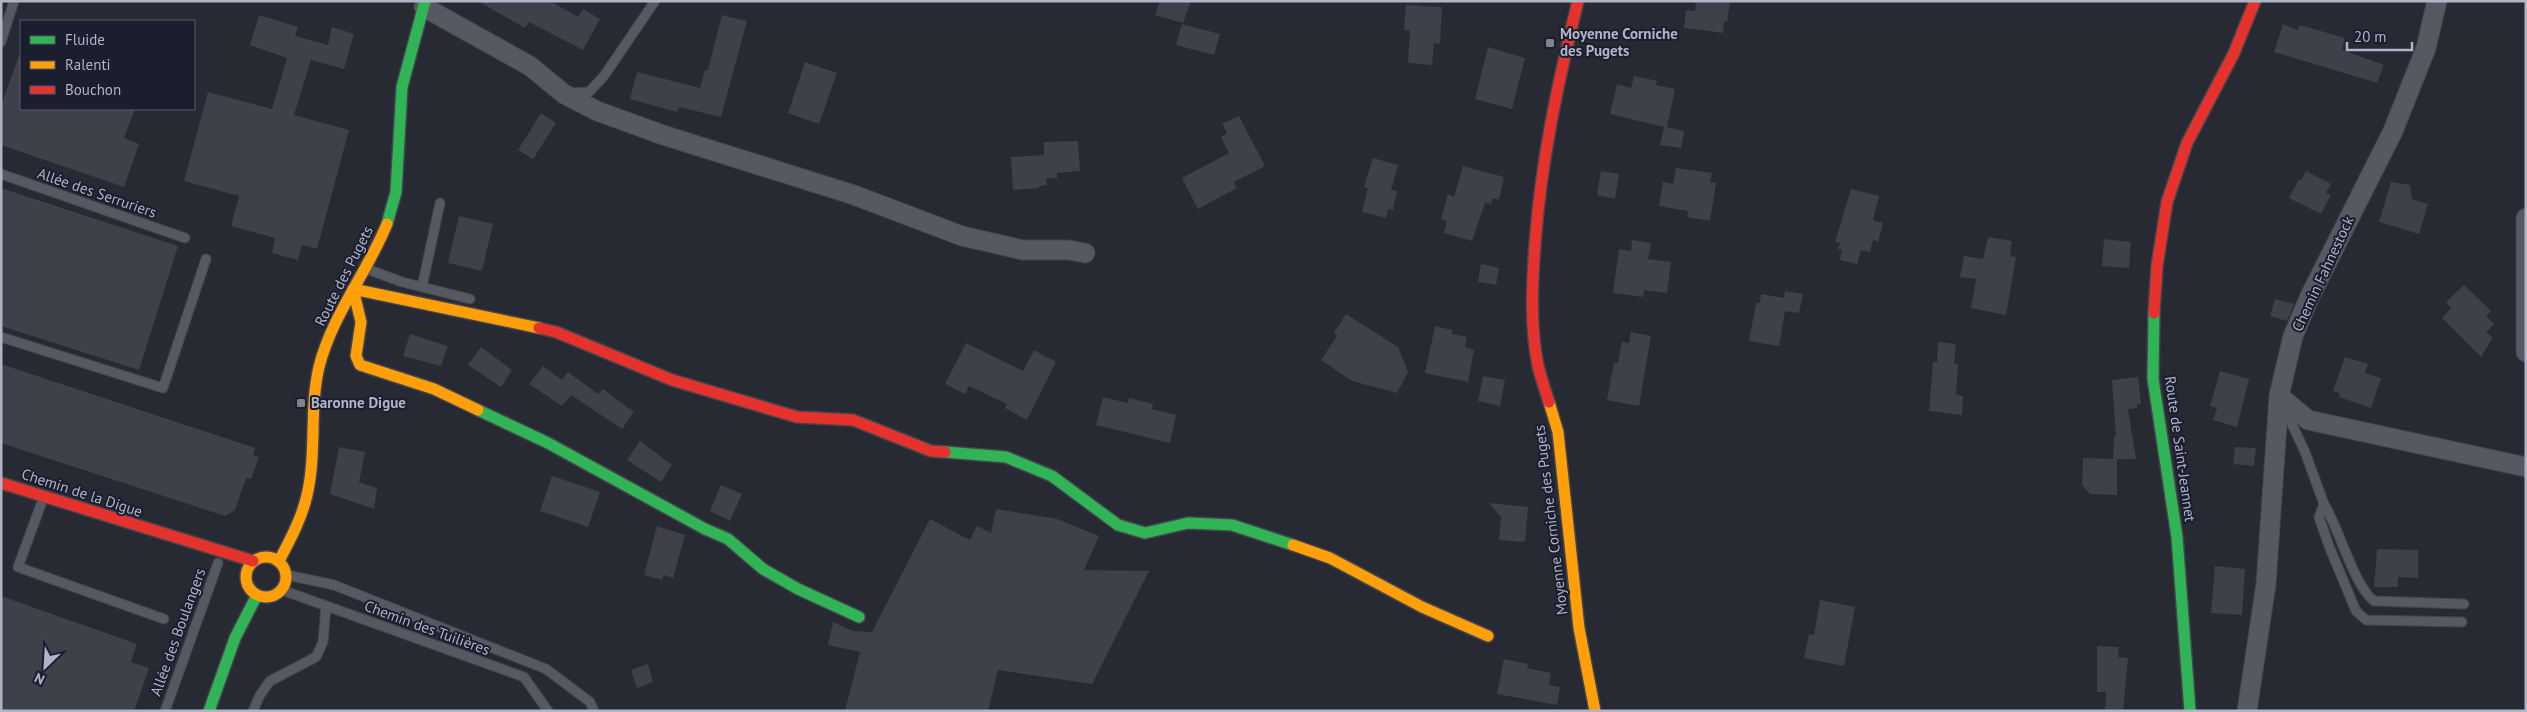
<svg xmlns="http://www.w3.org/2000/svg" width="2527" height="712" font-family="'PT Sans',sans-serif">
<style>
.building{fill:#3e404a}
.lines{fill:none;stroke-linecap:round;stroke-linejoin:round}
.lane-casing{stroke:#43454c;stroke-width:11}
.street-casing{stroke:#43454c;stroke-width:21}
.fast-casing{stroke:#43454c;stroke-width:14}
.slow-casing{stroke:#43454c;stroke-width:14}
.jam-casing{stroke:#43454c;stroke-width:14}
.lane{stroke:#565862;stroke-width:9}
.street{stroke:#565862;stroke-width:19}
.fast{stroke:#30b455;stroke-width:11}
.slow{stroke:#ff9f0a;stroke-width:11}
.jam{stroke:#e5322d;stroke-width:11}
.poi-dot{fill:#7f8493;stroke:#1a1e2e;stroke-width:2}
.labels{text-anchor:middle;stroke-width:4;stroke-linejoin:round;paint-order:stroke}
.poi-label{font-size:15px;font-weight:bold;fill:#afb4c6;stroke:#1a1e2e;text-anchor:start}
.street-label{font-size:15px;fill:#afb4c6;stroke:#1a1e2e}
</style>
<rect width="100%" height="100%" fill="#272a33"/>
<!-- building -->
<path class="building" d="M 478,1 L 550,1 L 578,17 L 583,9 L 600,19 L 583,50 L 529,22 L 525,28 Z
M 1160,1 L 1191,1 L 1183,23 L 1155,15 Z
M 1696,1 L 1730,1 L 1727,22 L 1724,21 L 1723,33 L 1684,28 L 1686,10 L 1695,11 Z
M 1406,5 L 1442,7 L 1440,44 L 1434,43 L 1432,65 L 1408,63 L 1410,31 L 1404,30 Z
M 259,15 L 298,27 L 295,36 L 328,45 L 332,27 L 354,34 L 344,69 L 311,60 L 294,115 L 349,130 L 317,249 L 302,245 L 298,260 L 272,253 L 275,238 L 231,226 L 239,196 L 184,181 L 208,92 L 272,109 L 287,58 L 250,45 Z
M 722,15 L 747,21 L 721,117 L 679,107 L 677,112 L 630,99 L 637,72 L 700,88 L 705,70 L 708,70 Z
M 1182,24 L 1220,34 L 1214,55 L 1176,45 Z
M 2283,24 L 2298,30 L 2300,25 L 2345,38 L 2342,50 L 2384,65 L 2377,83 L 2274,52 Z
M 1488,47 L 1525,58 L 1512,109 L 1475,99 Z
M 19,56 L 21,56 L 21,109 L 135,109 L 124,138 L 139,144 L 124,187 L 1,145 L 1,105 Z
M 805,62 L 837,73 L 819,124 L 788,113 Z
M 1634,76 L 1657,81 L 1656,85 L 1675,89 L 1667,127 L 1684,131 L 1681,148 L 1660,145 L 1664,127 L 1610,114 L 1617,84 L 1631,88 Z
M 541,113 L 556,123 L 533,159 L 518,150 Z
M 1239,116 L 1265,166 L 1234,182 L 1237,188 L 1198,209 L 1182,178 L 1229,153 L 1221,137 L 1227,133 L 1222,124 Z
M 1078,141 L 1080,171 L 1057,173 L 1057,178 L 1046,178 L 1047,185 L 1039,186 L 1039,188 L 1013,190 L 1011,157 L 1044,155 L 1044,142 Z
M 1373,158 L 1398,165 L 1391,190 L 1397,191 L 1393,210 L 1388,209 L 1386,218 L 1362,212 L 1368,188 L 1364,187 Z
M 1463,166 L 1504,177 L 1499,200 L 1493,198 L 1491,204 L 1485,203 L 1472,241 L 1444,233 L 1447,221 L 1441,219 L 1448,194 L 1454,197 Z
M 1676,168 L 1712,173 L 1710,182 L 1716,183 L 1710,221 L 1687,217 L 1688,211 L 1659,206 L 1663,182 L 1673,184 Z
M 1601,171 L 1619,174 L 1615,199 L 1597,195 Z
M 2306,171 L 2331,184 L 2326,193 L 2331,195 L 2321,214 L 2289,198 L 2299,179 L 2301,180 Z
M 2391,182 L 2410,185 L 2412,199 L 2428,204 L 2419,234 L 2379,222 Z
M 1,188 L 178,246 L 139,370 L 1,326 Z
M 1851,189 L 1879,196 L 1873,220 L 1883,223 L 1878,242 L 1873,240 L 1870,252 L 1861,250 L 1857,264 L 1840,260 L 1842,250 L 1838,249 L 1840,243 L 1835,242 Z
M 459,216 L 493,224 L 482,271 L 448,263 Z
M 1988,237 L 2012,241 L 2010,256 L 2016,257 L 2006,315 L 1971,308 L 1976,279 L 1960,277 L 1964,256 L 1983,259 Z
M 2104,239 L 2131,242 L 2129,268 L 2102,266 Z
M 1632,240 L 1651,243 L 1648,259 L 1671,262 L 1667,293 L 1644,290 L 1643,297 L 1613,293 L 1619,249 L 1631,251 Z
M 1481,264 L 1499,268 L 1496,285 L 1478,282 Z
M 2464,285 L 2491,311 L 2486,316 L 2494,324 L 2486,333 L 2493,338 L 2481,357 L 2442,318 L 2451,308 L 2446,302 Z
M 1785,291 L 1803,294 L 1799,313 L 1785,311 L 1779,346 L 1749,341 L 1756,303 L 1760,303 L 1761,294 L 1784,298 Z
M 2275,299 L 2294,304 L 2287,321 L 2270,316 Z
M 1346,314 L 1398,347 L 1408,372 L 1397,393 L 1352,381 L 1321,360 L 1337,336 L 1334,333 Z
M 1435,326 L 1452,330 L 1452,334 L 1467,337 L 1465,347 L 1474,350 L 1468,382 L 1425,373 Z
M 1631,332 L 1651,336 L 1639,406 L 1607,400 L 1614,363 L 1618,363 L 1622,342 L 1629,343 Z
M 410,334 L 448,346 L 441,366 L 403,356 Z
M 1938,342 L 1956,344 L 1954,363 L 1958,364 L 1956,395 L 1963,396 L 1962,415 L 1929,411 L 1933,362 L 1937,362 Z
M 966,343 L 1023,371 L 1034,350 L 1056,362 L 1027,420 L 1005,408 L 1007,404 L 969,386 L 965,394 L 945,384 Z
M 481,347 L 512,370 L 501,387 L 468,365 Z
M 2345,357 L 2368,364 L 2365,373 L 2381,378 L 2371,408 L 2339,397 L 2340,393 L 2333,391 Z
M 1,364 L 255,448 L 253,455 L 259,457 L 251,479 L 246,478 L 235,510 L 225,516 L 1,443 Z
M 543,366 L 562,380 L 568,372 L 598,394 L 603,389 L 634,412 L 622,429 L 571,395 L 562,406 L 529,384 Z
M 2220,371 L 2249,379 L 2237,427 L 2213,420 L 2217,408 L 2210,406 Z
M 1483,376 L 1505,380 L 1500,406 L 1478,401 Z
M 2138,377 L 2141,404 L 2137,404 L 2137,408 L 2128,409 L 2136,459 L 2117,459 L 2117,495 L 2090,494 L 2082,485 L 2083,458 L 2113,459 L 2114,437 L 2116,437 L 2112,380 Z
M 1103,397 L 1128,403 L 1129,398 L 1153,404 L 1152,409 L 1176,415 L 1170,443 L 1096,425 Z
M 640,441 L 672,465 L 661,482 L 627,460 Z
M 339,447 L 365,452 L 359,482 L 377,488 L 374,509 L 330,494 Z
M 2235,447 L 2256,448 L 2254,466 L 2233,464 Z
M 552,476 L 600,492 L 588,527 L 540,511 Z
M 721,485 L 742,494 L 730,521 L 710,511 Z
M 1489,503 L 1528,507 L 1525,542 L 1499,540 L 1501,517 Z
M 996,509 L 1057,519 L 1099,536 L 1084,570 L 1149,571 L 1092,684 L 998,670 L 988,711 L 845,711 L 860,652 L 828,645 L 833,622 L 853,631 L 872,632 L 930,519 L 970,540 L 977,526 L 991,533 Z
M 657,526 L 685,535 L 673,578 L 664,575 L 662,580 L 644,575 Z
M 2377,549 L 2418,550 L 2418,578 L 2398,577 L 2398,587 L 2374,587 Z
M 2215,566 L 2245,569 L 2242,615 L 2211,613 Z
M 1,596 L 137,644 L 131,662 L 149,668 L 134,711 L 1,711 Z
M 1820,600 L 1855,607 L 1844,666 L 1804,658 L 1809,634 L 1814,635 Z
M 2097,646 L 2119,647 L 2118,657 L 2128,658 L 2123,711 L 2105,711 L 2106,692 L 2097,692 Z
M 1504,659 L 1528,664 L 1527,668 L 1551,673 L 1549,685 L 1560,687 L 1557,705 L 1497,694 Z
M 648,664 L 653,682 L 637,688 L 631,670 Z"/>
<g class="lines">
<defs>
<path id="lane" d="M 1,42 L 14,1
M 570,93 L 589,92 L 604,76 L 655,1
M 1,174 L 185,238
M 367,269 L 402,282 L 470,299
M 422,287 L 440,203
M 1,337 L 163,388 L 206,259
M 2283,405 L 2305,452 L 2324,504 L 2319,517 L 2329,546 L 2356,611 L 2366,620 L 2462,622
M 43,499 L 18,567 L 164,619
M 2324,504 C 2340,530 2353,584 2374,601 L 2464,604
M 287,575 L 334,585 L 546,669 L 590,702 L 594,711
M 282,590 L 524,677 L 548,711
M 165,711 L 218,563
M 253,711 L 260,695 L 270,681 L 316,657 L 323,642 L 326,606"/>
<path id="street" d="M 424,7 L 530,66 L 564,94 L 597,111 L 663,135 L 854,195 L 962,236 L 1023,250 L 1069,250 L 1085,253
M 2526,218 L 2526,352
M 2279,396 L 2308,420 L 2526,467
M 2247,711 L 2266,584 L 2279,396 L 2293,336 L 2310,296 L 2393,131 L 2426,48 L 2437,1"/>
<path id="fast" d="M 387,224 L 396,192 L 402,87 L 425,1
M 2154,313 L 2153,379 L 2177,537 L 2190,711
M 478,410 L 548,443 L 705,529 L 728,539 L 763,569 L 798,589 L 859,617
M 945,452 L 1006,457 L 1052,476 L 1118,525 L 1145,533 L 1188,523 L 1232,525 L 1293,545
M 209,711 L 235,638 L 257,595"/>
<path id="slow" d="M 1549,402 L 1558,432 L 1579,628 L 1595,711
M 478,410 L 434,389 L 360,365 L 356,356 L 361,322 L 353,289 L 539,328
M 1293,545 L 1330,558 L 1422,607 L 1488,636
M246 577a20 20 0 1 1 40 0a20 20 0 1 1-40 0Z
M 279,561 C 290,540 302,518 307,495 C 317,453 309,409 319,367 C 332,315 367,273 387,224"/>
<path id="jam" d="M 2154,313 L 2157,266 L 2167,202 L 2187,143 L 2234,53 L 2255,1
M 539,328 L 556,332 L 672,380 L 797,417 L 853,420 L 931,451 L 945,452
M 1549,402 C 1545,390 1541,378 1538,366 C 1530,326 1532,285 1535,244 C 1541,161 1558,82 1578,1
M 1,483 L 253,561"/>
</defs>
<!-- lane casing -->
<use href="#lane" class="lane-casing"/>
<!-- street casing -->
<use href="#street" class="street-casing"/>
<!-- fast casing -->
<use href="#fast" class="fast-casing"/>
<!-- slow casing -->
<use href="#slow" class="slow-casing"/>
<!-- jam casing -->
<use href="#jam" class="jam-casing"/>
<!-- lane -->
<use href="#lane" class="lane"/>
<!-- street -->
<use href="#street" class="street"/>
<!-- fast -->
<use href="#fast" class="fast"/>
<!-- slow -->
<use href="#slow" class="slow"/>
<!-- jam -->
<use href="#jam" class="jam"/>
</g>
<!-- markers -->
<g class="poi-dot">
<rect x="1545" y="38" width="10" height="10" rx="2.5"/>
<rect x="296" y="398" width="10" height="10" rx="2.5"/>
</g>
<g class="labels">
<!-- poi labels -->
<g class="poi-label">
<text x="1560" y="39">Moyenne Corniche<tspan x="1560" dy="17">des Pugets</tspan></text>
<text x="311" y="408">Baronne Digue</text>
</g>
<!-- street labels -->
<g class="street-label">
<text transform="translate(97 193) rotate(19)" y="5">Allée des Serruriers</text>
<text transform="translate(2323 274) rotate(-65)" y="5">Chemin Fahnestock</text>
<text transform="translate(344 276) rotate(-63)" y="5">Route des Pugets</text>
<text transform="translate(2180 449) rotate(82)" y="5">Route de Saint-Jeannet</text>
<text transform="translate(82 493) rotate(18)" y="5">Chemin de la Digue</text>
<text transform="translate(1551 520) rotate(-97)" y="5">Moyenne Corniche des Pugets</text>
<text transform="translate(427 628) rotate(20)" y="5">Chemin des Tuilières</text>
<text transform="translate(178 632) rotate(-70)" y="5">Allée des Boulangers</text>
</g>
</g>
<!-- border -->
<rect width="2527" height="712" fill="none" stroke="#afb4c6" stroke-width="5"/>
<!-- legend -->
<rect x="20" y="20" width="175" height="90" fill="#1a1e2e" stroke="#565a6b"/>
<rect x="30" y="36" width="25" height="8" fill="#30b455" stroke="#565a6b"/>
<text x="65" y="45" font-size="15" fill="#afb4c6">Fluide</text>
<rect x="30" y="61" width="25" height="8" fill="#ff9f0a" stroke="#565a6b"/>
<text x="65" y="70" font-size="15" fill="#afb4c6">Ralenti</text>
<rect x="30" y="86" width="25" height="8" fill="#e5322d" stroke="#565a6b"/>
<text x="65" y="95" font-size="15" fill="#afb4c6">Bouchon</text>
<!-- north arrow -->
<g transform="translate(45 667) rotate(205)" stroke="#1a1e2e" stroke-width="4" paint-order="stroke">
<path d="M0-4L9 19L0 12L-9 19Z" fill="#afb4c6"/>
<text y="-8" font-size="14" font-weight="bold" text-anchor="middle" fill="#afb4c6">N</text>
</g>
<!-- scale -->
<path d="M2347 42v8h65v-8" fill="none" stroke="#afb4c6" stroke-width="2.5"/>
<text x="2354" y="42" font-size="15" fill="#afb4c6" stroke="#1a1e2e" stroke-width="4" paint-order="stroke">20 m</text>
</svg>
